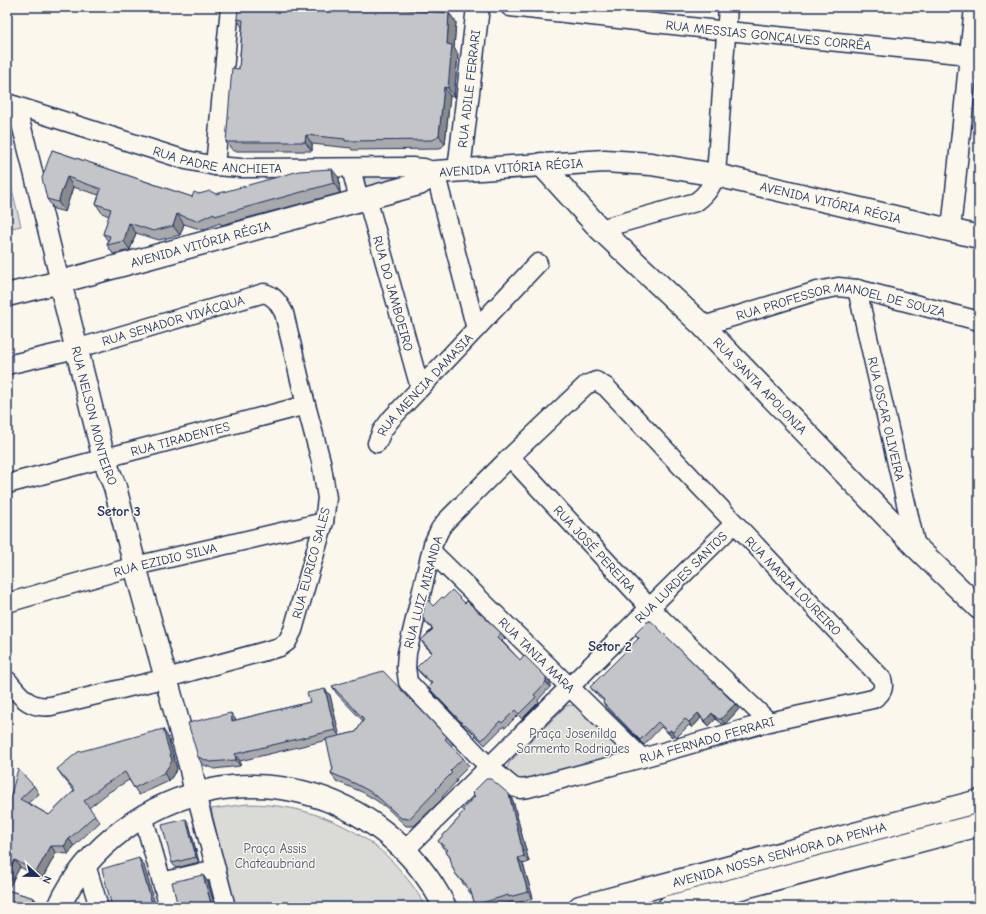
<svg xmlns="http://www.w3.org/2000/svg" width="986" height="914" font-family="'Comic Neue',sans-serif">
<rect width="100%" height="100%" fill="#fbf7ec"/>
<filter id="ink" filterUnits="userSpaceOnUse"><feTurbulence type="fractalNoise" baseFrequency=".025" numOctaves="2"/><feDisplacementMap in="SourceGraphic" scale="8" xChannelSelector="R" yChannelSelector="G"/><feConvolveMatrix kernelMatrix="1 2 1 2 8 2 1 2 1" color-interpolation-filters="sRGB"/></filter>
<g filter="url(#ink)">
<!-- green -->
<path fill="#dadad7" stroke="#7a849a" d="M7,169L21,226L7,229Z
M364,175H416L366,190Z
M570,705L578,706L623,751V754L520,782L506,771L509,763L566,706Z
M247,804C307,804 367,827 405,876C412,885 421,896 424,907H234L211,809Z"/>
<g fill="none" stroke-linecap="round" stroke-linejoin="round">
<defs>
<g id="street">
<path id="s1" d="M510,7L727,31L979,56"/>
<path id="s2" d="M7,103L186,160L215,166L241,168L412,167L424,168L435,172L476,329"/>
<path d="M16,106L26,143L60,282"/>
<path d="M215,166L230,7"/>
<path d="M351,168L359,200"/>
<path id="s3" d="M367,198L420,388"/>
<path d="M600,229L696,202C707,194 711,187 716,175L728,7"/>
<path d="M951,230L974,7"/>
<path id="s4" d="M857,289L916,547"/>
<path id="s5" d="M703,326L817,291L838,287L857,289L979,321"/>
<path id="s6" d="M7,365L76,349L264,293C275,296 279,304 284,313L306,405L321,461L327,498L324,522L293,630L287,642L280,647L167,678L51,706C28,709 21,696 7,680"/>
<path d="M596,381L606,387L882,679C885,689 882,694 873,699L769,722L642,758L528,788L520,789L513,787L489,767L408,682L406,667L407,653L433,544L440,529L446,521L510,457L586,385Z"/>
<path id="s7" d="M377,443L382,431L391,419L538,263"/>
<path id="s8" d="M510,457L649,607L769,722"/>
<path id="s9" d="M7,484L306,405"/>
<path id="s10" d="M432,552L642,758"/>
<path id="s11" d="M7,603L135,566L324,522"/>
<path d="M196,794L226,907"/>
<path d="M143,816L169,907"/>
<path id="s12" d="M405,850L734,524"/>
<path d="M86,865L99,907"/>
<path d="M162,882L216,869"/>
</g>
<g id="secondary">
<path id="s13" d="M541,164L600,229L703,326L916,547L979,608"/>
<path id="s14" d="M459,170L478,7"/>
<path id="s15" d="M60,282L104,459L115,487L135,566L190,765L196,794"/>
<path id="s16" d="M7,295L60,282L419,184L428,178L435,172L605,161L651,164L716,175L979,237"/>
<path d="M59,907C73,876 97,849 124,829C234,748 384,786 445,907"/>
<path id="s17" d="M580,907L979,801"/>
<path d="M669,907L979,825"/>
</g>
</defs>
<!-- street casing -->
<use href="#street" stroke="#1b2f5e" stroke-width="21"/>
<!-- secondary casing -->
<use href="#secondary" stroke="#1b2f5e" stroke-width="25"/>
<!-- street -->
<use href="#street" stroke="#fbf7ec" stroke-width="18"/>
<!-- secondary -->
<use href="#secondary" stroke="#fbf7ec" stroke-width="22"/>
</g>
<!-- wall -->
<path fill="#a8a9ad" stroke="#1b2f5e" d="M449,13L456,22L454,48L458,54L454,97L450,96L445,144L440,149L352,150L351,148L312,144V151H233L226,142L239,69L242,27L237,19Z
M52,150L192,197L199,194H216L339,178L340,193L221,225L220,223L203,230L184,224L180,235L159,240L136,233L130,250L113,254L107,245L108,241L103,234L109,216L102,213L96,204L99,195L73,187L65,212L54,209L47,199Z
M444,598L465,603L501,633L505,638L502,641L520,660L550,682V687L538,700L539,702L522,719L518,715L505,728L504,726L485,745L469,729L468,730L432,692L428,687L431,684L420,673L416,668L432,653L424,645L421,640L432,629L425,622L422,617L433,606Z
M635,634L735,704L739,709L725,724H722L716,719L709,726L701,718L692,728L689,725L677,737L674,735L672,737L661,727L644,745L606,707L603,702L604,701L594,692L590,687L638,639Z
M332,686L447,737L453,744L451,746L463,758L469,766L456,779L457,781L442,797L443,798L414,826H406L386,807L374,799L362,792L336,781L331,773L333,769L327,740L240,761V766L214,769L202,764L198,757L236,720L310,702L325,689L330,695L339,736L356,732L363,721L337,694Z
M168,737L177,769L169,781L139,795L129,780L109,792L89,808L100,822L74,846L69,854L56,853L42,879L20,867L7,890L34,898L38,903L7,907V809L34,786L39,794L28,803L49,815L74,791L62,776L57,769Z
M472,793L509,794L513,801L529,862L523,864L533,898L514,904L512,902L495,907H477L475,905L473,897L468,890L467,888L465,886L455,873L451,859L446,852H447L443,848L438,841L460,817L464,812L462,810L475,797Z
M189,824L199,862L176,868L172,863Z"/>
<!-- shaded-wall -->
<path fill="#888a8d" stroke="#1b2f5e" d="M449,13L456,22L454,48L458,54L454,97L448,88L447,44Z
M444,87L450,96L445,144L439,135Z
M306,135L312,144V151L305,142Z
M332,169L339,178L340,193L334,183Z
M67,177L73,187L65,212L58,202Z
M177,214L184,224L180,235L173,226Z
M129,223L136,233L130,250L124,241Z
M546,677L550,682V687L546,682Z
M325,689L330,695L340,737L335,730Z
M735,704L739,709L725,724L721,719Z
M231,713L236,720V728L232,721Z
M698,713L701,718L692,728L689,722Z
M712,713L716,719L709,726L705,721Z
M163,729L168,737L177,769L169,781L164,773Z
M670,730L674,735L672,737L668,732Z
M235,754L240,761V766L236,760Z
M509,794L513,801L529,862L524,856Z
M186,819L189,824L199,862L196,857Z
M69,839L74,846L69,854L64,846Z
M51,846L56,853L42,879L36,872Z
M139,858L144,865L156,907H153Z
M518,858L523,864L533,898L528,892Z
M15,860L20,867L7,891V874Z
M203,875L208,882L215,907H212Z
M34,898L38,903L36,907H31Z"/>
<!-- building -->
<path fill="#c3c5c9" stroke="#1b2f5e" d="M238,7H375L449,13L447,44L452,45L448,88L444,87L439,135L433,140L345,141V139L306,135L305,142H226L232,68L239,69L243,20L237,19Z
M52,150L192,197L194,192L199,194L210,191L216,194L299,171L332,169L334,183L215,216L214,213L197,221L177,214L173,226L153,231L129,223L124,241L107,245L110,236L103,234L111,209L96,204L101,189L67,177L58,202L47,199L42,178Z
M452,590L465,603L467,601L501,633L497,637L520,660L524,655L546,677V682L534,695L536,697L519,714L515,710L502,723L500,721L482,740L465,724L464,725L428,687L432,683L416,668L432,652L421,640L433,629L422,617L426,598L433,606L442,597L444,598Z
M651,621L735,704L721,719H718L712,713L705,721L698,713L689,722L685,719L673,732L670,730L668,732L658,722L640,740L603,702L604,700L590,687L639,638L635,634L647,622Z
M383,671L447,737L445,739L463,758L450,771L452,773L436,789L437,790L409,819L401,818L380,799L369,791L356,784L331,773L333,769L326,739L356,732L364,719L332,686Z
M325,689L335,730L235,754L236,760L210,762L198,757L188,723L231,713L232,721L310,702L307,693Z
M163,729L172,761L164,773L134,788L125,772L104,785L84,801L95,815L69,839L64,846H51L36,872L15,860L7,874V809L18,769L34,786L20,799L49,815L75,790L57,769L78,752Z
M486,779H491L509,794L524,856L518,858L528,892L509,897L508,895L475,905L470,889L468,890L466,884L460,879L455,873L452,866L450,857L446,852L448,850L438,841L460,817L459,816L464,811L462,810L475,796L472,793Z
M186,819L196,857L172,863L162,825Z
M139,858L153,907H112L102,869Z
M203,875L212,907H178L172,882Z
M7,890L34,898L31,907H7Z"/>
</g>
<g text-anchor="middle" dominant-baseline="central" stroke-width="3" stroke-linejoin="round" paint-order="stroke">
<!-- street labels -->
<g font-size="13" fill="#1b2f5e" stroke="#fbf7ec">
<text stroke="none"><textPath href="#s1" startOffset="260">RUA MESSIAS GONÇALVES CORRÊA</textPath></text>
<text stroke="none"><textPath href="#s14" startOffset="82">RUA ADILE FERRARI</textPath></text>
<text stroke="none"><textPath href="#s2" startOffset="219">RUA PADRE ANCHIETA</textPath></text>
<text stroke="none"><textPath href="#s16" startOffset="523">AVENIDA VITÓRIA RÉGIA</textPath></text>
<text stroke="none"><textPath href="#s16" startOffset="847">AVENIDA VITÓRIA RÉGIA</textPath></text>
<text stroke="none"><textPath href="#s16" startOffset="200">AVENIDA VITÓRIA RÉGIA</textPath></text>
<text stroke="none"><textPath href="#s3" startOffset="99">RUA DO JAMBOEIRO</textPath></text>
<text stroke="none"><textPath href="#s5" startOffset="143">RUA PROFESSOR MANOEL DE SOUZA</textPath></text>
<text stroke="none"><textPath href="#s6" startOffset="172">RUA SENADOR VIVÁCQUA</textPath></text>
<text stroke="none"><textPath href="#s7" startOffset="76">RUA MENCIA DAMASIA</textPath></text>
<text stroke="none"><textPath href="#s13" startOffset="312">RUA SANTA APOLONIA</textPath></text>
<text stroke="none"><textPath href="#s15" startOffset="138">RUA NELSON MONTEIRO</textPath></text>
<text stroke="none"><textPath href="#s4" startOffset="133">RUA OSCAR OLIVEIRA</textPath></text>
<text stroke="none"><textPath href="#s9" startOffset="179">RUA TIRADENTES</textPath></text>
<text stroke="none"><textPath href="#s8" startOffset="125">RUA JOSÉ PEREIRA</textPath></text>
<text stroke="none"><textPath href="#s11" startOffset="164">RUA EZIDIO SILVA</textPath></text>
<text transform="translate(311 563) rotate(-75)">RUA EURICO SALES</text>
<text stroke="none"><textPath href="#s12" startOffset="388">RUA LURDES SANTOS</textPath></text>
<text transform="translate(793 586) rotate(46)">RUA MARIA LOUREIRO</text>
<text transform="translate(423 592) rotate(-75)">RUA LUIZ MIRANDA</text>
<text stroke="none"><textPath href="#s10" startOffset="147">RUA TANIA MARA</textPath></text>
<text transform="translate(707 740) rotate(-16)">RUA FERNADO FERRARI</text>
<text stroke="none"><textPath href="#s17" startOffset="206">AVENIDA NOSSA SENHORA DA PENHA</textPath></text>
</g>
<!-- park labels -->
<g font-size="13" fill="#415176" stroke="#fbf7ec">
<text x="573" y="733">Praça Josenilda<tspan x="573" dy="15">Sarmento Rodrigues</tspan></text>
<text x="275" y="848">Praça Assis<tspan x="275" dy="15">Chateaubriand</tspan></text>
</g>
<!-- neighbourhood labels -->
<g font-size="14" font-weight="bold" fill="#1b2f5e" stroke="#fbf7ec">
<text x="119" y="511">Setor 3</text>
<text x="610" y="646">Setor 2</text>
</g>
</g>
<!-- margin -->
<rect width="986" height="914" fill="none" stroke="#fbf7ec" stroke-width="24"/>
<rect x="12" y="12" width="962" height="890" fill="none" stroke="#1b2f5e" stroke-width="1.5" filter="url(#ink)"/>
<!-- north arrow -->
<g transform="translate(38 876) rotate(112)" stroke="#fbf7ec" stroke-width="3" paint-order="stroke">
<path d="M0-3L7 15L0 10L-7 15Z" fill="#1b2f5e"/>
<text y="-6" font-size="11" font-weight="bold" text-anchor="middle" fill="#1b2f5e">N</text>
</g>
</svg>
